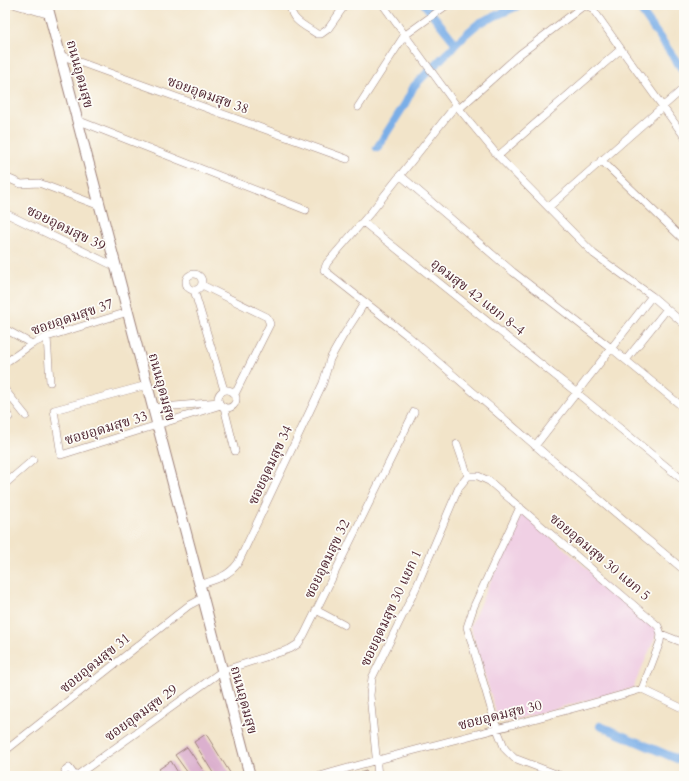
<svg xmlns="http://www.w3.org/2000/svg" width="689" height="781" font-family="Cardo,'Noto Serif Thai',serif">
<rect width="100%" height="100%" fill="#fdfcf7"/>
<filter id="ink" filterUnits="userSpaceOnUse"><feTurbulence type="fractalNoise" baseFrequency=".025" numOctaves="2"/><feDisplacementMap in="SourceGraphic" scale="8" xChannelSelector="R" yChannelSelector="G"/><feConvolveMatrix kernelMatrix="1 2 1 2 8 2 1 2 1" color-interpolation-filters="sRGB"/></filter>
<filter id="wash" filterUnits="userSpaceOnUse"><feTurbulence type="fractalNoise" baseFrequency=".012" numOctaves="4" result="noise"/><feDisplacementMap in="SourceGraphic" scale="16" xChannelSelector="R" yChannelSelector="G"/><feGaussianBlur stdDeviation="0.9" result="paint"/><feColorMatrix in="noise" values="0 0 0 0 0 0 0 0 0 0 0 0 0 0 0 0 0 1.4 0 .05"/><feComposite in="paint" operator="in"/></filter>
<g filter="url(#wash)">
<rect width="100%" height="100%" fill="#f2e4c9"/>
<!-- built -->
<path fill="#f0d0e4" d="M521,514H525L658,631L633,688L505,722L498,719L470,626Z"/>
<g fill="none" stroke-linecap="round" stroke-linejoin="round">
<!-- canal -->
<path stroke="#7aaee7" stroke-width="8" d="M425,5L456,44
M637,5L684,72
M377,148L405,104L414,86L466,34L479,23L520,5
M600,726L684,762"/>
</g>
<g id="blocks">
<!-- building -->
<path fill="#dbb0ce" d="M206,734L232,776H215L194,742Z
M187,747L207,776H190L175,755Z
M171,761L180,776H164L159,769Z
M366,771L368,776H350Z"/>
</g>
</g>
<g filter="url(#ink)">
<use href="#blocks" fill-opacity="0" stroke="#9e827a" stroke-width="1"/>
<g fill="none" stroke-linecap="round" stroke-linejoin="round">
<defs>
<path id="street" d="M16,5L50,15
M291,5C289,20 307,27 317,34H321L328,29L345,5
M383,5L456,105L498,156L594,254L652,296L684,324
M60,55L347,159
M456,105L372,211L327,263L324,270L408,336L545,454L684,570
M358,107L404,36L447,5
M460,108L520,54L582,7L587,6L592,8L621,49
M77,120L306,210
M498,156L621,49L684,136
M601,160L684,240
M400,175L513,272L611,348L684,408
M5,177L21,184L39,183L100,206
M549,207L684,88
M5,213L116,267
M363,222L577,393L684,481
M186 282a8 8 0 1 1 16 0a8 8 0 1 1-16 0Z
M202,285L267,317L270,324L235,394
M194,290L224,390
M5,329L32,344
M47,337L50,382
M626,360L667,309
M5,363L32,344L47,337L128,312
M147,385L54,410L61,455L221,405
M5,390L26,416
M218 399a9 9 0 1 1 18 0a9 9 0 1 1-18 0Z
M224,407L235,451
M153,408L219,402
M5,411L9,417
M457,444L468,476
M535,446L652,296
M468,476H478L489,481L658,626L661,634L660,642L642,689
M5,484L33,460
M520,507L474,606L467,627L497,729L505,749L514,758L561,776
M199,585C214,580 228,577 238,563L323,383L330,359L343,336L365,302
M316,610L344,625
M661,634L684,643
M5,751L188,606L203,598
M65,771L69,768L75,776
M76,776L222,671L290,649L298,644L304,635L414,412
M320,776C427,745 535,721 642,689L684,709
M378,776L370,695L372,678L416,588L459,487L468,476"/>
<path id="secondary" d="M47,5L250,776"/>
</defs>
<!-- street casing -->
<use href="#street" stroke="#9e827a" stroke-width="8"/>
<!-- secondary casing -->
<use href="#secondary" stroke="#9e827a" stroke-width="12"/>
<!-- street -->
<use href="#street" stroke="#fff" stroke-width="7"/>
<!-- secondary -->
<use href="#secondary" stroke="#fff" stroke-width="10"/>
</g>
</g>
<g text-anchor="middle" dominant-baseline="central" stroke-width="3.5" stroke-linejoin="round" paint-order="stroke">
<!-- street labels -->
<g font-size="14" fill="#4a1f2b" stroke="#fdfcf7">
<text transform="translate(80 74) rotate(75)">ถนนอุดมสุข</text>
<text transform="translate(208 95) rotate(20)">ซอยอุดมสุข 38</text>
<text transform="translate(66 228) rotate(26)">ซอยอุดมสุข 39</text>
<text transform="translate(478 297) rotate(38)">อุดมสุข 42 แยก 8-4</text>
<text transform="translate(72 317) rotate(-19)">ซอยอุดมสุข 37</text>
<text transform="translate(162 387) rotate(75)">ถนนอุดมสุข</text>
<text transform="translate(106 428) rotate(-17)">ซอยอุดมสุข 33</text>
<text transform="translate(270 465) rotate(-65)">ซอยอุดมสุข 34</text>
<text transform="translate(600 557) rotate(40)">ซอยอุดมสุข 30 แยก 5</text>
<text transform="translate(327 559) rotate(-64)">ซอยอุดมสุข 32</text>
<text transform="translate(391 608) rotate(-65)">ซอยอุดมสุข 30 แยก 1</text>
<text transform="translate(95 663) rotate(-39)">ซอยอุดมสุข 31</text>
<text transform="translate(244 700) rotate(75)">ถนนอุดมสุข</text>
<text transform="translate(141 713) rotate(-36)">ซอยอุดมสุข 29</text>
<text transform="translate(500 715) rotate(-14)">ซอยอุดมสุข 30</text>
</g>
</g>
<!-- margin -->
<rect width="689" height="781" fill="none" stroke="#fdfcf7" stroke-width="20"/>
</svg>
